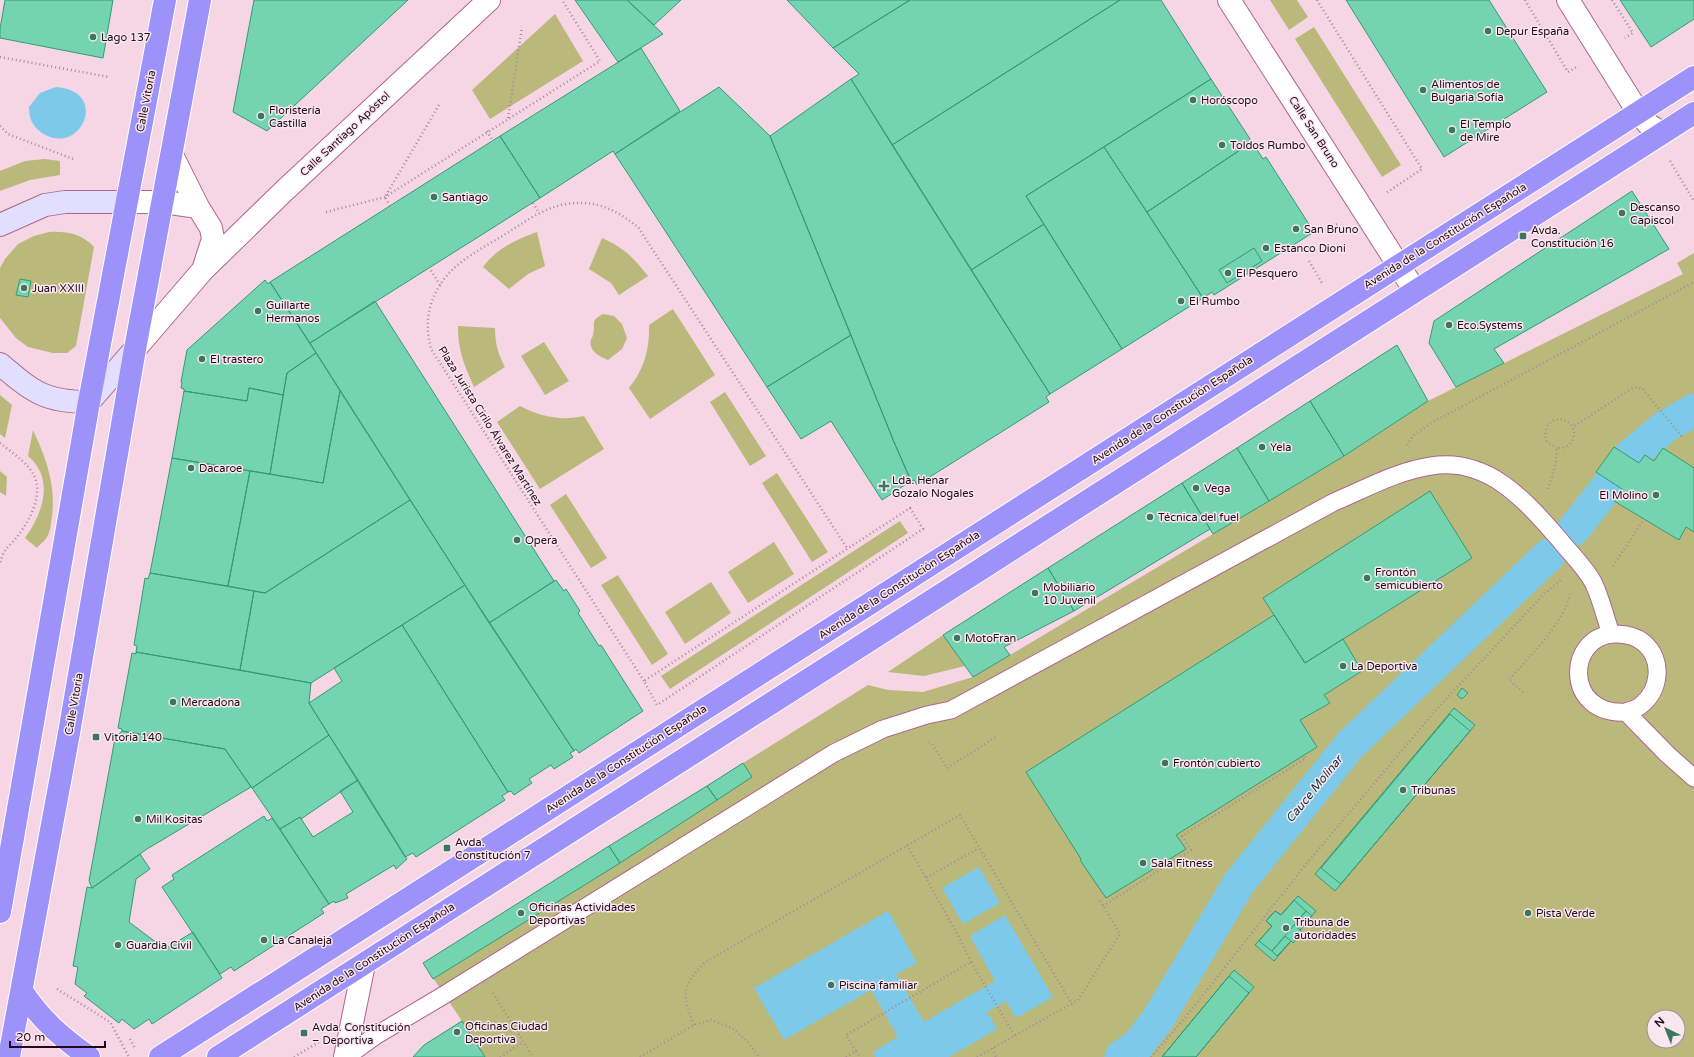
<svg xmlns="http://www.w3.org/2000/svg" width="1694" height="1057" font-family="'Varela Round',sans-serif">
<rect width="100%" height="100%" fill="#f6d5e5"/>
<!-- green -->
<path fill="#bab97b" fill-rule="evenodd" d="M1270,0H1297L1308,17L1289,30Z
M555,14L583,61L490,119L472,90Z
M1314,27L1401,165L1382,177L1295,39Z
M45,159L60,161V175L30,180L0,191V171L25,161Z
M49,232C67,231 82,234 94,247L76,346L67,353H53L28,347L16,338L0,318V268L5,259L18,244L34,236ZM20,279L31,281L28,297L16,295Z
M537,232L545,266L528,274L509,289L483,267C496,249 517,239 537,232Z
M602,238C623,247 634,258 648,276L619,295L611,283L589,269Z
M1694,253V1057H413L424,1045L462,1021L423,963L868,685L888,690L923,692L973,677L1344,456L1428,401L1683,274L1677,263ZM1654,1017H1678V1041H1654Z
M673,309L715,375L650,419L629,388C644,370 650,348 649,325Z
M603,314L614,316L622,324L627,338L622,349L608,360C600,357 588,351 591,340C591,338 593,337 593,335C596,324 589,321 603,314Z
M458,326L495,328C495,343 498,354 505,367L474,387C464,364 458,351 458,326Z
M544,342L569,381L545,395L521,356Z
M725,392L766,456L750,466L710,402Z
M0,395L12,405L5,438L0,434Z
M520,406C541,417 561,421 584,416L604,449L540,489L497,422Z
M33,430C46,458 56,485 52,516C51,523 51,530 47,537C45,541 40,544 37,548L25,538C43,513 55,479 28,456Z
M0,471L7,477L6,496L0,492Z
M777,473L828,552L812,562L762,483Z
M566,494L607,558L591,568L550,505Z
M900,521L908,533L670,689L661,676Z
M774,542L794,574L748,603L728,572Z
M618,575L668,654L652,665L601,585Z
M711,582L731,613L685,644L665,612Z
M943,635L965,666L924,676L888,672Z"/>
<!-- water -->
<path fill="#7dc9ea" d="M56,87C111,91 80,158 42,133C32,126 29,118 29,107L40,93Z
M979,867L1000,903L963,924L942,888Z
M888,911L917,963L896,974L924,1022L995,981L970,936L1005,915L1053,997L1016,1018L1006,1001L987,1012L997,1029L949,1057H876L873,1052L898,1037L871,990L784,1040L754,988Z"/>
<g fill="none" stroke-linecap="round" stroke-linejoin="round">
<!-- canal -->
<path stroke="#7dc9ea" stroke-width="33" d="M1629,457L1666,426L1694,410
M1573,530L1611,482
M1121,1057L1138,1045L1158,1019L1239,883L1350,745L1549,555"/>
</g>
<!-- building -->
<path fill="#74d4b0" stroke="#349a78" d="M5,0H113L103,58L0,38V29Z
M254,0H408L267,131L233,112Z
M575,0H627L663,34L618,62Z
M627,0H681L654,25Z
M787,0H910L833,48Z
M910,0H1120L892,145L851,79L859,74L833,48Z
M1161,0L1211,79L1026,196L1044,224L971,270L892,145L1120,0Z
M1346,0H1489L1547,92L1444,157Z
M1620,0H1694V19L1651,47Z
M641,48L680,111L615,154L613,151L540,198L500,136Z
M851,79L1050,394L1046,397L1049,402L917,485L914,480L911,481L894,442L770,136Z
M1211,79L1252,142L1147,212L1104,147Z
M719,87L770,136L851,335L767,387L615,154Z
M500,136L540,198L310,343L270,282Z
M1252,142L1263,159L1266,157L1314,232L1214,295L1212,292L1203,298L1147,212Z
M1104,147L1203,298L1122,349L1026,196Z
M1632,191L1669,249L1494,349L1504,363L1456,387L1429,343L1434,321Z
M1044,224L1122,349L1050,394L971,270Z
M1254,248L1262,261L1227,283L1219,270Z
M20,279L31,281L28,297L16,295Z
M265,280L268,284L270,282L316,353L287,373L283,395L249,388L247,401L184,391V389L181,388L182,383L181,382L187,350Z
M375,301L554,581L489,623L310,343Z
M851,335L894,442L911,481L882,500L831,421L801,439L767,387Z
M1397,345L1428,401L1344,456L1310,401Z
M316,353L340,391L323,483L270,474L287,373Z
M249,388L283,395L270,474L172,458L184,391L247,401Z
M340,391L410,500L265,593L228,586L250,471L323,483Z
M1310,401L1344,456L1269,501L1237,448Z
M1614,447L1639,463L1645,455L1654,461L1663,448L1694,468V532L1686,527L1679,540L1614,501L1622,489L1596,472Z
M1237,448L1269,501L1213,534L1182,483Z
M172,458L250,471L228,586L150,573Z
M1182,483L1210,529L1074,611L1048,568Z
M1430,491L1472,558L1305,663L1263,598Z
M410,500L465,585L311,683L240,670L254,591L265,593Z
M1048,568L1074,611L1004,647L1010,655L973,677L943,635Z
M150,573L254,591L240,670L136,652L137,646L134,645L145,578L148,579Z
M556,580L564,591L566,589L580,611L578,613L599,646L601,645L643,711L579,753L576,749L574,751L489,623Z
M465,585L574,751L570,753L573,757L554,769L551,765L529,779L532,783L514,795L511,791L508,792L402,625Z
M1274,615L1305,663L1343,639L1362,671L1324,695L1330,703L1300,720L1317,747L1176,835L1186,849L1106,898L1080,860L1081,859L1026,772Z
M402,625L508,792L502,796L505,800L416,857L413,853L405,857L309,703L342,681L334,668Z
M136,652L311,683L309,703L329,735L252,788L225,749L122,731V729L118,728L132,653L136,654Z
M1462,688L1468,693L1462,699L1457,695Z
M1454,708L1475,725L1335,891L1315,874Z
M1450,714L1470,731L1341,884L1321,868Z
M122,731L225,749L251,787L147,849L92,888L89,881L115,738Z
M329,735L358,780L301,819L300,817L280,829L252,788Z
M743,763L752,777L717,800L707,786Z
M358,780L407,859L396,869L394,865L346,894L348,898L335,903L334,901L329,904L280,829L300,817L313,837L353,812L340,791Z
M707,786L717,800L620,863L609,846Z
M264,816L267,821L272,818L329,904L321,909L324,913L234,971L231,967L220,974L162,887L174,879L172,875Z
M609,846L620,863L433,979L423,963Z
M140,854L150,869L136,879L129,922L165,949L193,932L222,978L152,1024L149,1019L134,1029L122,1019L119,1023L84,996L87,993L75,984L78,967L73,966L87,887L92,888Z
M1298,896L1316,911L1300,930L1302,932L1293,943L1291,941L1274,961L1255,945L1272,926L1266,921L1275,911L1281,915Z
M1294,900L1306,911L1272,951L1259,941L1272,926L1266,921L1275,911L1281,915Z
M1306,911L1312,916L1300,930L1294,925Z
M1285,936L1291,941L1277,956L1272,951Z
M1234,970L1254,987L1249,993L1196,1057H1162Z
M1229,976L1249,993L1196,1057H1162Z
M462,1021L485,1057H413L424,1045Z"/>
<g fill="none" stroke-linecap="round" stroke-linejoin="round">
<defs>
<path id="lane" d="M1626,712C1631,710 1636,709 1640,706C1660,691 1664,660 1644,643C1636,636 1627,634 1616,634C1566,634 1563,716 1626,712L1667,754L1694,778
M346,1057L375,1036L444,995L834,753L883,729L927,715L951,710L1334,502C1365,489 1397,471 1431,466C1488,457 1525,500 1559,539C1570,553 1584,566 1593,582C1601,598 1605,617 1611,634"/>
<path id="street" d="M1229,0L1415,291
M1568,0L1638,112L1649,125L1662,133
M172,155L198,207L211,228L213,239L204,267
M126,202H163L198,207
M135,349L203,270L284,191L489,0
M345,1057L364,964"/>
<path id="secondary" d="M0,225L45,205L65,202H126
M0,364C33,392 45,402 89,402L135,349"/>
<path id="highway" d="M0,912L89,402L165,0
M22,991C41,1020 61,1037 89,1057
M9,1057L69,733L135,349L200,0
M160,1057L1694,77
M218,1057L1694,113"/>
</defs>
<!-- lane casing -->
<use href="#lane" stroke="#af668d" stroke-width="19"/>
<!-- street casing -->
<use href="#street" stroke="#af668d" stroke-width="24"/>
<!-- secondary casing -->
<use href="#secondary" stroke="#af668d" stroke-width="24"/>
<!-- highway casing -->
<use href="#highway" stroke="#fff" stroke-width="24"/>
<!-- path -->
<path stroke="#a98a9a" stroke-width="2.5" stroke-dasharray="1 3" stroke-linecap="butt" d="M1317,0L1422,169L1386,193
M1525,0L1568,72L1578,66
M1612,0L1633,33L1625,38
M0,57L109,77
M508,118L522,27
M0,126L8,134L73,159
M487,131L493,141
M1670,161L1694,201
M533,203L539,213
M390,206L385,197L439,105
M326,212L385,197L600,61L562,0
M1326,231L1339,223
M1309,261L1322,283
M429,267L440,285
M0,443C10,451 22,459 30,469C46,489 32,517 19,534C10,547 3,547 0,565
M1407,445L1414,435L1433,422L1694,282
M1557,448L1547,442C1539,423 1561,410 1573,427
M1548,489L1556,463L1557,448C1569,449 1577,439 1573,427L1631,389L1637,387L1643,389L1682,437
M910,508L923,529L657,705L644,681Z
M1613,566L1644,519
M644,681L431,349C425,327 427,305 440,285C454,262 481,249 504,235C520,225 536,213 554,207C562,204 572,203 581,203C604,203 621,214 638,227L847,548
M1523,692L1509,680C1529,656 1563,625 1570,594
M929,742L932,744L947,768L996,737
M907,845L926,878
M1103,906L1191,850L1182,836L1306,758L1304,755
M971,962L960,939L926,878L979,848
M57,989L110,1022L129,1057
M493,993L533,1057
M694,1025C682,994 681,988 704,963L960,815L1072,1004
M130,1039L135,1048
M993,1048L996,1057
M856,1051L846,1035L971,962L1015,1036
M294,1057L319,1042
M500,1057L523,1042
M640,1057L694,1025L711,1020L732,1028L747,1041L759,1057
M846,1057L856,1051L860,1057
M977,1057L1078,1000L1120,934L1099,899
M1151,1057L1184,1019L1307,863L1436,710L1544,594L1561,580"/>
<!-- lane -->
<use href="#lane" stroke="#fff" stroke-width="17"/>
<!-- street -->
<use href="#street" stroke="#fff" stroke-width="22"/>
<!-- secondary -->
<use href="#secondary" stroke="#e2defe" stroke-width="22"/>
<!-- highway -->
<use href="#highway" stroke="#9d91fa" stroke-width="22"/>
</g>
<!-- markers -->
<g fill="#3a7660" stroke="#f8e7ef" stroke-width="1.5">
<circle cx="1488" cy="31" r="4"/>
<circle cx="93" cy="37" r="4"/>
<circle cx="1423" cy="90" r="4"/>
<circle cx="1193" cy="100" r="4"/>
<circle cx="261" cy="116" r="4"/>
<circle cx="1452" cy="130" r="4"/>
<circle cx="1222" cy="145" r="4"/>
<circle cx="434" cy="197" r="4"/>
<circle cx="1622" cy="213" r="4"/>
<circle cx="1296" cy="229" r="4"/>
<rect x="1519" y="232" width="8" height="8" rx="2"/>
<circle cx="1266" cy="248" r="4"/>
<circle cx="1228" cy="273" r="4"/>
<circle cx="24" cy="288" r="4"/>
<circle cx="1181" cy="301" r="4"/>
<circle cx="258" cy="311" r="4"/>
<circle cx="1449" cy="325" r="4"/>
<circle cx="202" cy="359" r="4"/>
<circle cx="1262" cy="447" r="4"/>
<circle cx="191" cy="468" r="4"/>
<path d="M882 480h4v4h4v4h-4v4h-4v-4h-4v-4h4z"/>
<circle cx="1196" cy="488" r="4"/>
<circle cx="1656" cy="495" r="4"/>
<circle cx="1150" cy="517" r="4"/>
<circle cx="517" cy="540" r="4"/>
<circle cx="1367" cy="578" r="4"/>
<circle cx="1035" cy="593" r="4"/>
<circle cx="957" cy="638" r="4"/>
<circle cx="1343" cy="666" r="4"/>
<circle cx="173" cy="702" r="4"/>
<rect x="92" y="733" width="8" height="8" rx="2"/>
<circle cx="1165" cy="763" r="4"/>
<circle cx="1403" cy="790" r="4"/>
<circle cx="138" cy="819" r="4"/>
<rect x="443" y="844" width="8" height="8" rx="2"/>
<circle cx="1143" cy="863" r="4"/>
<circle cx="521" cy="913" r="4"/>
<circle cx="1528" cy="913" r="4"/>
<circle cx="1286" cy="928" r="4"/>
<circle cx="264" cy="940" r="4"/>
<circle cx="118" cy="945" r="4"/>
<circle cx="831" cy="985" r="4"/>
<circle cx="457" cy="1032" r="4"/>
<rect x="300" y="1029" width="8" height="8" rx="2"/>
</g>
<g text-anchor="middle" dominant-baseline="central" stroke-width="3" stroke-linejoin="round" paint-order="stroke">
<!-- poi labels -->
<g font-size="11" fill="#250919" stroke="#f8e7ef" text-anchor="start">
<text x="1496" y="31">Depur España</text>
<text x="101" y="37">Lago 137</text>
<text x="1431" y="84">Alimentos de<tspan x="1431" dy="13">Bulgaria Sofía</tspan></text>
<text x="1201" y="100">Horóscopo</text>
<text x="269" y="110">Floristería<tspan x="269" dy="13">Castilla</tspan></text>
<text x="1460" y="124">El Templo<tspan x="1460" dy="13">de Mire</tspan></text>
<text x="1230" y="145">Toldos Rumbo</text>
<text x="442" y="197">Santiago</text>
<text x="1630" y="207">Descanso<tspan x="1630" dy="13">Capiscol</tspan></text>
<text x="1304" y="229">San Bruno</text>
<text x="1531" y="230">Avda.<tspan x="1531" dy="13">Constitución 16</tspan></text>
<text x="1274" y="248">Estanco Dioni</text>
<text x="1236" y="273">El Pesquero</text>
<text x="32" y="288">Juan XXIII</text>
<text x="1189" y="301">El Rumbo</text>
<text x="266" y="305">Guillarte<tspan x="266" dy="13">Hermanos</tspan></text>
<text x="1457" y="325">Eco.Systems</text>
<text x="210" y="359">El trastero</text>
<text x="1270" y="447">Yela</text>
<text x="199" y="468">Dacaroe</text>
<text x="892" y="480">Lda. Henar<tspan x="892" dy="13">Gozalo Nogales</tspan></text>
<text x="1204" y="488">Vega</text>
<text x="1648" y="495" text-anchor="end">El Molino</text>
<text x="1158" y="517">Técnica del fuel</text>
<text x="525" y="540">Opera</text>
<text x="1375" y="572">Frontón<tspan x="1375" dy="13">semicubierto</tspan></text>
<text x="1043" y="587">Mobiliario<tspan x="1043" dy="13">10 Juvenil</tspan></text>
<text x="965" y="638">MotoFran</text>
<text x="1351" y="666">La Deportiva</text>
<text x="181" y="702">Mercadona</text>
<text x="104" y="737">Vitoria 140</text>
<text x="1173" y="763">Frontón cubierto</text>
<text x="1411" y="790">Tribunas</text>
<text x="146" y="819">Mil Kositas</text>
<text x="455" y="842">Avda.<tspan x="455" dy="13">Constitución 7</tspan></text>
<text x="1151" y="863">Sala Fitness</text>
<text x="529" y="907">Oficinas Actividades<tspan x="529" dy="13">Deportivas</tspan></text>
<text x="1536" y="913">Pista Verde</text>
<text x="1294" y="922">Tribuna de<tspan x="1294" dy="13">autoridades</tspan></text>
<text x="272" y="940">La Canaleja</text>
<text x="126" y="945">Guardia Civil</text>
<text x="839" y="985">Piscina familiar</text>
<text x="465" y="1026">Oficinas Ciudad<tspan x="465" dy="13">Deportiva</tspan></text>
<text x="312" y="1027">Avda. Constitución<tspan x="312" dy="13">– Deportiva</tspan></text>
</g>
<!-- street labels -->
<g font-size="11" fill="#250919" stroke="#f8e7ef">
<text transform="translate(146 101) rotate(-79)">Calle Vitoria</text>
<text transform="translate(1314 132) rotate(57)">Calle San Bruno</text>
<text transform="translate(345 134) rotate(-43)">Calle Santiago Apóstol</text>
<text transform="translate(1445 236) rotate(-32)">Avenida de la Constitución Española</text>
<text transform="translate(1172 410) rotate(-33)">Avenida de la Constitución Española</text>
<text transform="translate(490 426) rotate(58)">Plaza Jurista Cirilo Álvarez Martínez</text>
<text transform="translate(899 585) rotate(-33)">Avenida de la Constitución Española</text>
<text transform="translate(74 704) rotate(-80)">Calle Vitoria</text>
<text transform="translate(626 759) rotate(-33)">Avenida de la Constitución Española</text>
<text transform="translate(374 957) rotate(-33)">Avenida de la Constitución Española</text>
</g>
<!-- water labels -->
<g font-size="12" font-style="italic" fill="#0a2f3d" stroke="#f8e7ef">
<text transform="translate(1314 789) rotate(-51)">Cauce Molinar</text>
</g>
</g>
<!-- north arrow -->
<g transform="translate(1666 1029) rotate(317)"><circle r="19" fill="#f8e7ef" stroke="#a48e99"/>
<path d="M0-3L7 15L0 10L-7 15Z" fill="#3a7660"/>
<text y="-6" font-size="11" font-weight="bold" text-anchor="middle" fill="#250919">N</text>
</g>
<!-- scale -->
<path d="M10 1041v6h95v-6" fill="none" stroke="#250919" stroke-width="2"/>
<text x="16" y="1041" font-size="12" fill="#250919" stroke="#f8e7ef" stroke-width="3" paint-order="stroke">20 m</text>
</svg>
